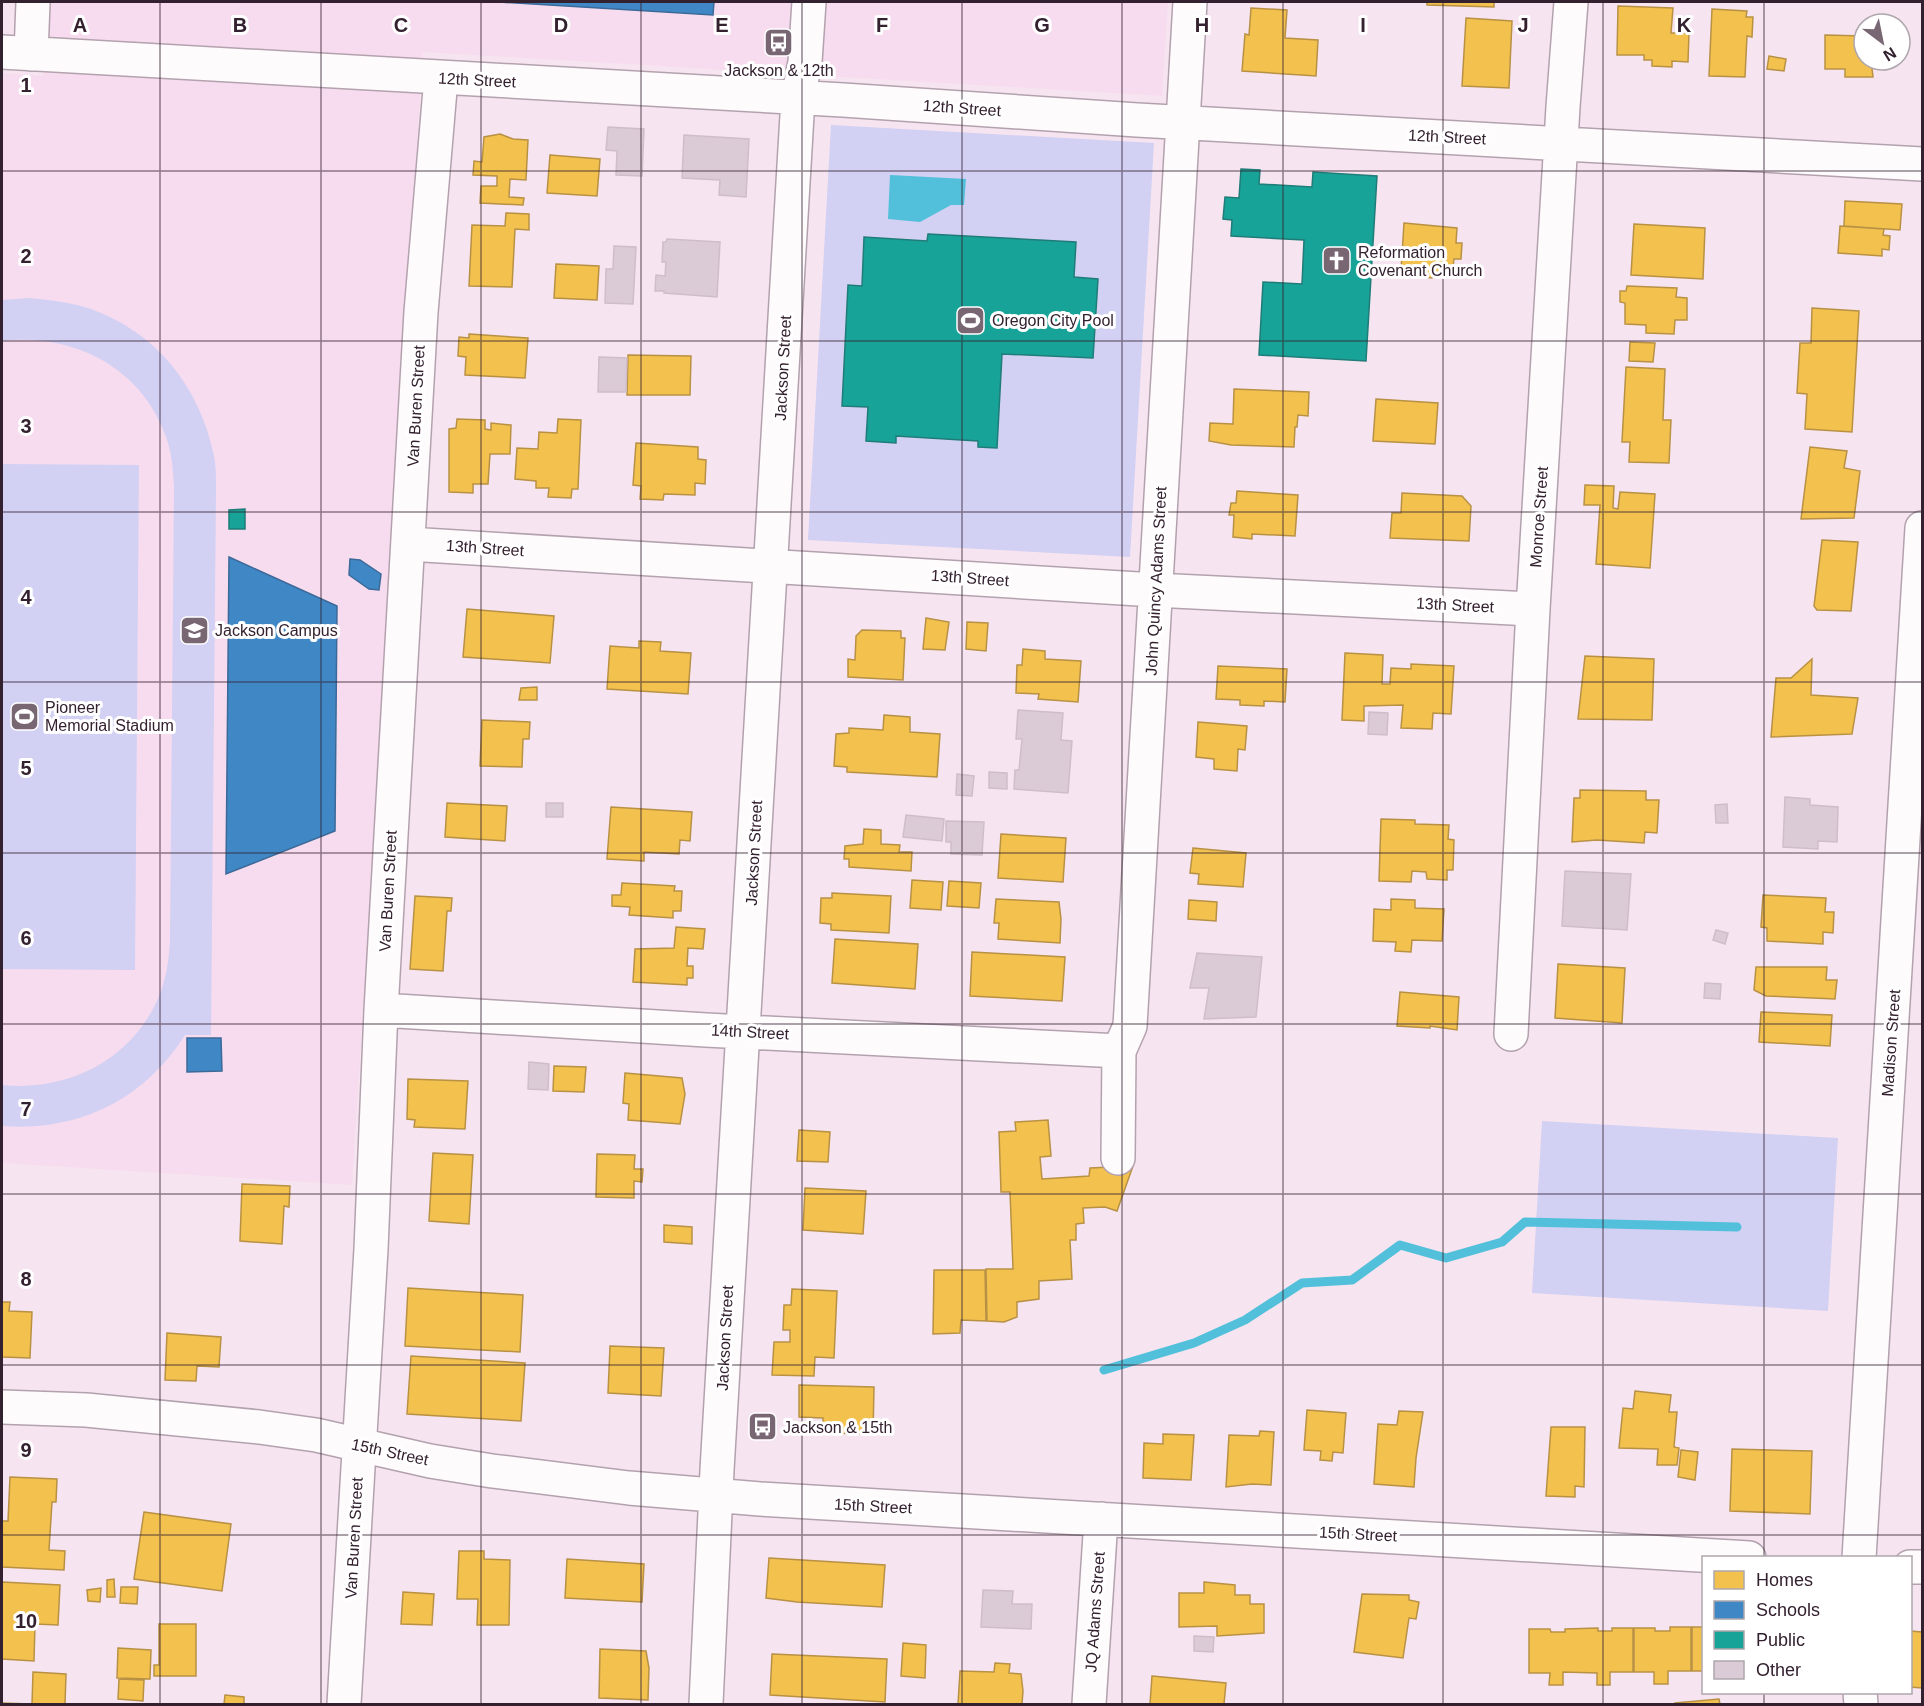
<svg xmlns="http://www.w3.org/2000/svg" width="1924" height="1706" font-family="Helvetica,sans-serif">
<rect width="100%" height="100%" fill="#f6e5f0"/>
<!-- built -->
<path fill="#f7dcef" d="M48,2H1168L1162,96L423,52L352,1185L2,1163V73L43,76Z"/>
<!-- green -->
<path fill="#d2d0f3" d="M831,125L1154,143L1130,557L808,540Z
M29,298C49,300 69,302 88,308C156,331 200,387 214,456C216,466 216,477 216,488L211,1035H185C144,1100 78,1132 2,1126V1085C70,1092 136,1058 161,991C167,974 169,958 170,940L174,487C173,470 172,453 166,437C142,367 72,333 2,341V300Z
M2,464L139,465L135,970L2,969Z
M1542,1121L1838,1138L1828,1311L1532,1293Z"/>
<!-- water -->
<path fill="#52c0da" d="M890,175L966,179L964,205H951L920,222L888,219Z"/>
<!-- homes -->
<path fill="#f2c14e" stroke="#b99145" stroke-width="1.5" d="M1427,2H1494V7L1427,5Z
M1618,6L1673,8L1671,33H1689L1688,62L1672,61V67L1652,66V60H1644V55H1617Z
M1251,8L1287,10L1285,38L1318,40L1316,76L1242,71L1245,34L1249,35Z
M1712,9L1747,11L1746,17H1753L1752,37L1747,36L1745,77L1709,76Z
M1466,18L1512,21L1509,88L1462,86Z
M1825,35L1864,36V60H1889V69L1872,68L1873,77H1845V69H1825Z
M1769,56L1786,59L1784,71L1767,69Z
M500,134L513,139L528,140L526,180L510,179L509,197L524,198L523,205L480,203L481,186H497V176L473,175L474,161L482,162L484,137Z
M550,155L600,159L597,196L547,193Z
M1845,201L1902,204L1900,230L1844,226Z
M506,213L529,214V230L515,229L512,287L469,286L472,225L505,226Z
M1404,223L1457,228L1456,243H1462L1461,259H1454L1452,274L1433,273L1432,278L1414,276V271L1401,270Z
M1634,224L1705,228L1703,279L1631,275Z
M1840,226L1884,229L1883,235L1890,236L1889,250L1882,249V256L1838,253Z
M556,264L599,266L597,300L554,298Z
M1627,286L1677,288L1676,297L1687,298V320H1675L1674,334L1646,333V325L1625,324V303L1620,302V291H1626Z
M1812,308L1859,311L1852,432L1805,429L1807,394L1797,393L1800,343H1811Z
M469,334L528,338L525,378L465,375L466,357L458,356L459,337L469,338Z
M1630,342L1655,343L1653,362L1629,361Z
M628,355L691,356L690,395H627Z
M1626,367L1665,369L1663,420H1671L1669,463L1629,462L1630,442H1622Z
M1234,389L1309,392L1308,416L1298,415L1297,427H1295L1294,447L1231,445L1209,441L1210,423L1233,424Z
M1376,399L1438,403L1435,444L1373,441Z
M457,419L485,420V429L491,430V423L511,425L510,454H490L488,484H473V493L449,492V429L456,428Z
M558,419L581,420L578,489H572L571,498L548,497L549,488H536V481L515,479L517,448L538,449L539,432L557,433Z
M636,443L698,447V459L706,460L705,484L695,483V495L664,494L663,500L640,499L641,486L633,485Z
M1810,447L1847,451L1844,468L1860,471L1854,518L1801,519Z
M1585,485L1614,486L1613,508L1618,509L1620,492L1655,494L1650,568L1596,564L1600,505H1584Z
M1237,491L1298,495L1295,536L1252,534V539L1233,537L1234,515H1229L1231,503H1236Z
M1402,493L1462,496L1471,506L1469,541L1390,538L1392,513H1401Z
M1822,540L1858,542L1851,611L1817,610L1814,606Z
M467,609L554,616L550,663L463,657Z
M926,618L949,622L945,650L923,649Z
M967,622L988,623L986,651L966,649Z
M862,630L901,631V638H905L903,680L848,677V659L855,660L856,636Z
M639,641L661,642L660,651L691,653L688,694L607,689L610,646L639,648Z
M1023,649L1045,651V659L1081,661L1078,702L1038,699L1039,694L1016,693L1017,665H1022Z
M1345,653L1383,655L1382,684H1390L1391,668L1411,669V664L1454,666L1451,714L1433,713L1432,729L1401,728L1403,705L1364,706V721L1342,720Z
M1585,656L1654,659L1652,720L1578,719Z
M1812,659L1811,695L1858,698L1852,734L1771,737L1776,678H1791Z
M1218,666L1287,669L1285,702L1264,701V706L1240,705V700L1216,699Z
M537,687V700H519L521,688Z
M884,715L910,717V732L940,734L937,777L847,772V767L834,766L836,734L849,733V728L883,730Z
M482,720L530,722L529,739H523L522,767L480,766Z
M1198,722L1247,726L1245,750L1238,749L1237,771L1214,769V759L1196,757Z
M1580,790L1646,791V800H1659L1657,833L1645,832L1644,843L1597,840L1572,842L1574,798H1580Z
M447,803L507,806L505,841L445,837Z
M611,807L692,812L690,841L680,840L679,854L644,852V861L607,859Z
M1381,819L1415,820V824L1449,825L1448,839L1454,840L1453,870H1447V880L1427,879L1426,872L1412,871L1411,882L1379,881Z
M864,829L881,830V844L900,845L899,852H912L911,871L849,867V859H844L845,846L863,844Z
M1001,834L1066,838L1063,882L998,878Z
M1193,848L1246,853L1243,887L1198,884L1199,874L1190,873Z
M912,880L943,882L941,910L910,908Z
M949,881L981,883L979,908L947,906Z
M622,883L675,886L674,891H682L681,911H673V918L629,915L630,907L612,906V895H621Z
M832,893L891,896L889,933L831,930V924L820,923L821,898H832Z
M1763,895L1826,898L1825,912H1834L1833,933L1823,932V944L1767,941V928L1761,927Z
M415,896L452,898L451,911H447L443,971L410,969Z
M996,899L1059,902L1061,919L1060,943L998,939L999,923H994Z
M1391,899L1415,900V908L1444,909L1442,941L1412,940L1411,952L1395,951L1396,942L1373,941L1374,909L1391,910Z
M1189,900L1217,902L1216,921L1188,919Z
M676,927L705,929L703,949L688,948L687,966H693V978H687V985L633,982L635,949L674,948Z
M835,939L918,944L915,989L832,983Z
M972,952L1065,957L1062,1001L970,996Z
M1558,964L1625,968L1622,1023L1555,1018Z
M1756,967H1827L1826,980H1837L1835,999L1766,996L1754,990Z
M1400,992L1459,997L1457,1030L1430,1026V1028L1397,1026Z
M1761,1012L1832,1015L1830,1046L1759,1042Z
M554,1066L586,1067L584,1092L553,1091Z
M625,1073L682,1078L685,1094L680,1124L628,1120L629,1104L623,1103Z
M408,1079L468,1081L465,1129L414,1127L415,1120L407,1119Z
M1048,1120L1051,1156L1040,1157L1042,1179L1089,1176L1090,1168L1133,1166L1117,1211L1105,1207L1083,1208L1084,1223L1076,1224V1240H1070L1072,1279L1039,1281V1299L1017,1302V1317L1004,1322L987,1321L986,1269H1013L1010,1192H1001L999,1132L1016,1131L1015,1122Z
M799,1130L830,1132L828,1162L797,1161Z
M433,1153L473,1155L469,1224L429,1221Z
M597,1154L635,1155L634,1169H643L642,1182L634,1181V1198L596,1197Z
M242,1184L290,1186L289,1207L284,1206L282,1244L240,1241Z
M805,1188L866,1191L863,1234L803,1230Z
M664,1225L692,1227V1244L664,1242Z
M934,1270H985L986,1321L961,1320L960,1333L933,1334Z
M408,1288L523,1295L520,1352L405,1346Z
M792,1289L837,1291L834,1358L815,1357L814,1376L772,1375L774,1342H790V1330H783L784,1305H791Z
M2,1302H10L9,1311L32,1312L30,1358L2,1357Z
M167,1333L221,1337L219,1367L197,1366L196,1381L165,1380Z
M610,1346L664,1348L661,1396L608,1393Z
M411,1356L525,1363L521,1421L407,1414Z
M799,1385L874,1387L873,1434L823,1433V1418L799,1417Z
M1635,1391L1671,1395L1669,1412H1677L1674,1447L1679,1448L1677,1465H1657L1658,1449L1619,1448L1623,1408L1633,1409Z
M1307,1410L1346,1413L1343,1453L1333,1452L1332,1461L1320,1460L1321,1451L1304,1450Z
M1399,1411L1423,1412L1416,1458L1414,1487L1374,1484L1378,1424L1397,1425Z
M1551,1427H1585L1584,1487L1575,1486V1497L1546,1496Z
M1260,1431L1274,1432L1271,1485L1252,1484L1226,1487L1229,1435L1259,1436Z
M1163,1434L1194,1435L1191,1480L1143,1478L1144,1443L1163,1444Z
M1732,1449L1812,1451L1810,1514L1730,1511Z
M1681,1450L1698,1452L1695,1480L1678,1477Z
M10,1477L57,1479L56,1502H52L49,1550L65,1551L64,1570L2,1567V1521H8Z
M144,1512L231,1524L222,1591L134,1579Z
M459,1551H484V1559L510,1560L509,1625H477L478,1599H457Z
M769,1558L885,1565L882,1607L797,1602L766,1598Z
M567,1559L644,1564L642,1602L565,1598Z
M114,1579L115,1597H107V1580Z
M2,1582L60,1585L58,1625L35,1624L34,1661L2,1659Z
M1204,1582L1235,1585V1595H1250V1604H1264V1633L1217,1636V1626L1179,1627V1593H1204Z
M121,1587H138L137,1604L120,1603Z
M101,1588L100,1602L88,1601L87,1590Z
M403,1592L434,1594L432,1625L401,1624Z
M1362,1594L1409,1595V1600L1419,1602L1416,1619L1409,1618L1403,1658L1354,1652Z
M159,1624H196V1676H154V1665H159Z
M1670,1627H1691V1671H1668V1684H1654V1672H1634V1628H1655V1631H1670Z
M1692,1627H1704V1671H1692Z
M1598,1628V1631H1612V1628H1633V1672H1610V1685H1597V1673L1563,1672V1685H1549L1550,1673H1529V1629H1550L1551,1632H1565V1629Z
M1910,1631L1922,1632V1688L1910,1687Z
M903,1643L926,1645L925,1678L901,1676Z
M118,1648L151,1650L150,1679L117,1678Z
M600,1649L646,1651L649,1668L648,1700L599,1698Z
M772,1654L887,1659L885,1702L770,1695Z
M995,1663L1010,1664L1009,1673L1021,1674L1023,1691L1022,1704H958L960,1671L994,1672Z
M33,1672L66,1674L65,1704H2V1703L32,1704Z
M1152,1676L1226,1683L1224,1704H1150Z
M119,1679L144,1680L143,1701L118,1699Z
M225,1695L244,1697V1704H213H224Z
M1719,1699L1720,1704H1675V1703Z"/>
<!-- schools -->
<path fill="#3f88c5" stroke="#3c6998" stroke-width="1.5" d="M499,2H714L713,15Z
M229,557L337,606L335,831L226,874Z
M350,559L360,560L381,574L379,590L369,589L349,575Z
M187,1038H221L222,1071L187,1072Z"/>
<!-- public -->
<path fill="#17a398" stroke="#207c78" stroke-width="1.5" d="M1241,169L1260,170L1259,184L1312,187L1313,172L1377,176L1366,361L1259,355L1263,282L1302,284L1304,240L1231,236L1232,220L1223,219L1225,197L1239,198Z
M928,234L1076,242L1074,277L1098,279L1093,358L1002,354L997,448L978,447V441L896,436V443L866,441L868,407L842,406L848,285L862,286L864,237L927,241Z
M245,509V529H229V510Z"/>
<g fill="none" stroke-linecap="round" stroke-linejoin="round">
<!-- stream -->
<path stroke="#52c0da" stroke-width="9" d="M1104,1370L1194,1343L1245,1320L1302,1283L1352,1280L1400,1245L1446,1258L1502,1242L1525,1222L1737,1227"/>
</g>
<!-- building -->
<path fill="#dbcbd6" stroke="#cfbeca" stroke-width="1.5" d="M608,127L644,129L642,176L616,175L617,151L606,150Z
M684,135L749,139L746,197L719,195L720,180L682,178Z
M667,239L720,242L717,297L664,293V291H655L656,275L665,276L666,262H662L663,242H666Z
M614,246L636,247L633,304L605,303L606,269H613Z
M599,357L627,358L626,392H598Z
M1018,710L1063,713L1061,740L1072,741L1068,793L1014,789L1015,770H1019L1022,739H1016Z
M1369,712L1388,713L1387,735L1368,734Z
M989,772L1007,773V789L989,788Z
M957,774L974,776L972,796L956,795Z
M1785,797L1810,799V805L1838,807L1837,842L1818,841V849L1783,847Z
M546,803H563V817H546Z
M1727,804L1728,823H1716L1715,805Z
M906,815L944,819L942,841L903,837Z
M946,821L984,822L982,855L951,854V842H946Z
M1565,871L1631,874L1627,930L1562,926Z
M1716,930L1728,933L1725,944L1713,940Z
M1197,953L1262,957L1256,1017L1204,1019L1209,988H1190Z
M1705,983L1721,984L1720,999L1704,998Z
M529,1062L549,1064L548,1090L528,1089Z
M983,1590L1013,1591L1012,1604H1032L1031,1629L981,1627Z
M1194,1636L1214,1637L1213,1652L1194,1651Z"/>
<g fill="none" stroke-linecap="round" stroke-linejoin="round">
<defs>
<path id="minor" d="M2,52L843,100L1137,120L1922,164
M31,54L33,2
M408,544L1155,590L1533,609
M381,1010L706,1030L1119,1051
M1511,1034L1533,609L1563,107L1571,2
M1118,1158L1119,1051L1130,1026L1190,2
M2,1407L86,1410L259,1427L316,1435L430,1461L492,1471L629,1488L760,1499L1749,1558
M1859,1558L1922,528
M1910,1567H1922
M1860,1692L1861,1704
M344,1704L371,1249L381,1010L421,312L441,78
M706,1704L717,1470L798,98L805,62L809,2
M1089,1704L1101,1519"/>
</defs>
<!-- minor casing -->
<use href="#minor" stroke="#b3a2ae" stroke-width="36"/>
<!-- minor -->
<use href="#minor" stroke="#fefbfd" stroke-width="33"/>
</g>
<!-- grid -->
<path fill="none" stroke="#34212f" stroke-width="1.5" stroke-opacity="0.55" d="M160,2V1704M321,2V1704M481,2V1704M641,2V1704M802,2V1704M962,2V1704M1122,2V1704M1283,2V1704M1443,2V1704M1603,2V1704M1764,2V1558M2,171H1922M2,341H1922M2,512H1922M2,682H1922M2,853H1922M2,1024H1922M2,1194H1922M2,1365H1922M2,1535H1922M1764,1692V1704"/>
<!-- icons -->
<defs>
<symbol id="bus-square" viewBox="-11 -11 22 22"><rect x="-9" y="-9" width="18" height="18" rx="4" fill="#786673" stroke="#fff"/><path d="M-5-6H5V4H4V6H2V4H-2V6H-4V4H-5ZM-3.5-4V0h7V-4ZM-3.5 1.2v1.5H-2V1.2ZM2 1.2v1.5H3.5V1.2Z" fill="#fff"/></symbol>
<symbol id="church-square" viewBox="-11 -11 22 22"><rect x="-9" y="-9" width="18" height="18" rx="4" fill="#786673" stroke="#fff"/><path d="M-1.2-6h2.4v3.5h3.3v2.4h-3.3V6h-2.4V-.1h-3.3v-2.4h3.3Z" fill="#fff"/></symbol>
<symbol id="stadium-square" viewBox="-11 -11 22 22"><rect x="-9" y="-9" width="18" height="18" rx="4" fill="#786673" stroke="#fff"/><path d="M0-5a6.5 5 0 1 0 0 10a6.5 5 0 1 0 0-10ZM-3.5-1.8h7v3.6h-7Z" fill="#fff"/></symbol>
<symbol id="school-square" viewBox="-11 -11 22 22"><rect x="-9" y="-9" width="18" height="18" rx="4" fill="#786673" stroke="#fff"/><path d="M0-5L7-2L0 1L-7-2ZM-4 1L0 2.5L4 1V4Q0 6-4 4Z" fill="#fff"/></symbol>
</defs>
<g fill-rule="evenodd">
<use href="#bus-square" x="762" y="26" width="33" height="33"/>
<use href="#church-square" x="1320" y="244" width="33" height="33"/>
<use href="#stadium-square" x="954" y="304" width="33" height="33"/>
<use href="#school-square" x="178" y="614" width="33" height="33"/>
<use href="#stadium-square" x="8" y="700" width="33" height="33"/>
<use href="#bus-square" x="746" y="1410" width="33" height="33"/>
</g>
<g text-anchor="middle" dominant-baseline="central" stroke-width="6" stroke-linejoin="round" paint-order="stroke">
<!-- poi labels -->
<g font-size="16" fill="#34212f" stroke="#fff" text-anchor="start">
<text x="779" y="70" text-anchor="middle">Jackson &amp; 12th</text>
<text x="1358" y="252">Reformation<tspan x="1358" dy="18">Covenant Church</tspan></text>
<text x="992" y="320">Oregon City Pool</text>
<text x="215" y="630">Jackson Campus</text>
<text x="45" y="707">Pioneer<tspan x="45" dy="18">Memorial Stadium</tspan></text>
<text x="783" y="1427">Jackson &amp; 15th</text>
</g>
<!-- street labels -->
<g font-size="16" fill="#34212f" stroke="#fff">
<text transform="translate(477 80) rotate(3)">12th Street</text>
<text transform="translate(962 108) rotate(4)">12th Street</text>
<text transform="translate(1447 137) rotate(3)">12th Street</text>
<text transform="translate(783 368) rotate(-87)">Jackson Street</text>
<text transform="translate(416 406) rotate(-87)">Van Buren Street</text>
<text transform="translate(1539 517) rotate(-86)">Monroe Street</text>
<text transform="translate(485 548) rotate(4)">13th Street</text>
<text transform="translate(970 578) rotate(4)">13th Street</text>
<text transform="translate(1156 581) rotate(-87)">John Quincy Adams Street</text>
<text transform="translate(1455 605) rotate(3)">13th Street</text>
<text transform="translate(754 853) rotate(-87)">Jackson Street</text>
<text transform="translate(388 891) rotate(-87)">Van Buren Street</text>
<text transform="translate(750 1032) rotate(3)">14th Street</text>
<text transform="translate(1891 1043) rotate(-86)">Madison Street</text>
<text transform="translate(725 1338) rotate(-87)">Jackson Street</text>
<text transform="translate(390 1452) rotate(12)">15th Street</text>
<text transform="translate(873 1506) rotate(3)">15th Street</text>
<text transform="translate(1358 1534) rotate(3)">15th Street</text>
<text transform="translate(354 1538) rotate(-87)">Van Buren Street</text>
<text transform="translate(1095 1612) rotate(-86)">JQ Adams Street</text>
</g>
</g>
<g font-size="20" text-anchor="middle" font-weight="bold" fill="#34212f" stroke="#fff" stroke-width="6" stroke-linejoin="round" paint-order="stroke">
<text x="80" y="32">A</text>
<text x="240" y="32">B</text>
<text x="401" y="32">C</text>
<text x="561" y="32">D</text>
<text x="722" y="32">E</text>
<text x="882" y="32">F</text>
<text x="1042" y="32">G</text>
<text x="1202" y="32">H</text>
<text x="1363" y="32">I</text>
<text x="1523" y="32">J</text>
<text x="1684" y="32">K</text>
<text x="26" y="92">1</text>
<text x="26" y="263">2</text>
<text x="26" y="433">3</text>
<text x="26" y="604">4</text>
<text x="26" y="775">5</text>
<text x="26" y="945">6</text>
<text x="26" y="1116">7</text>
<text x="26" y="1286">8</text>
<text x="26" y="1457">9</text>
<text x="26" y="1628">10</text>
</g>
<!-- border -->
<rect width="1924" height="1706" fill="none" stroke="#34212f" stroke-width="6"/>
<!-- legend -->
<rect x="1702" y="1556" width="210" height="138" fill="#ffffff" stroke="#aea6ac" stroke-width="1.5"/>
<rect x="1714" y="1571" width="30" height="18" fill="#f2c14e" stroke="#aea6ac" stroke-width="1.5"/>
<text x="1756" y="1586" font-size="18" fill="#34212f">Homes</text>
<rect x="1714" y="1601" width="30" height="18" fill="#3f88c5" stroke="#aea6ac" stroke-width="1.5"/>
<text x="1756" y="1616" font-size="18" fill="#34212f">Schools</text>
<rect x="1714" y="1631" width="30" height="18" fill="#17a398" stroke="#aea6ac" stroke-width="1.5"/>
<text x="1756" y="1646" font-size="18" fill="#34212f">Public</text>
<rect x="1714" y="1661" width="30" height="18" fill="#dbcbd6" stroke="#aea6ac" stroke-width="1.5"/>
<text x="1756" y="1676" font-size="18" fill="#34212f">Other</text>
<!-- north arrow -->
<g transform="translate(1882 42) rotate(148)"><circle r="28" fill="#ffffff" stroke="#aea6ac" stroke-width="1.5"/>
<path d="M0-4.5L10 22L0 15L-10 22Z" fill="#786673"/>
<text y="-9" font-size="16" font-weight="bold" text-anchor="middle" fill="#34212f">N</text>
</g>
</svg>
